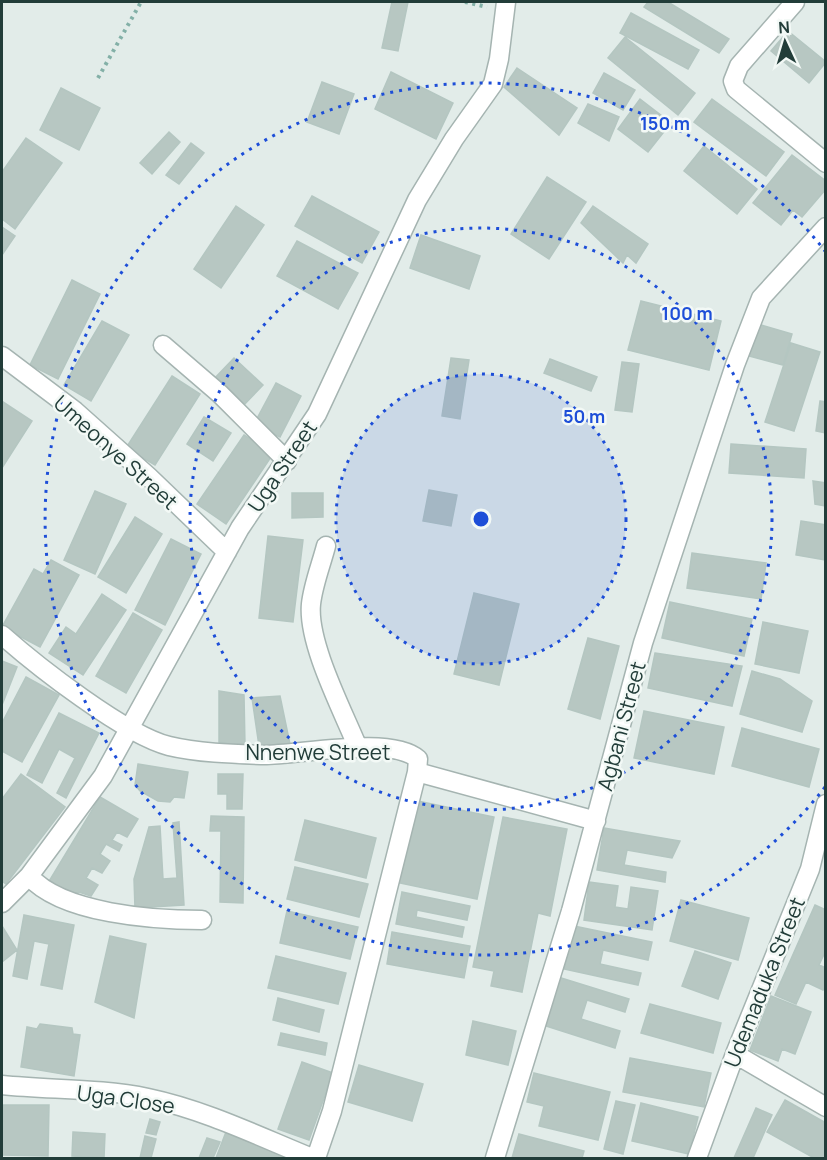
<svg xmlns="http://www.w3.org/2000/svg" width="827" height="1160" font-family="Manrope,sans-serif">
<rect width="100%" height="100%" fill="#e2ece9"/>
<!-- building -->
<path fill="#b7c7c2" stroke="#b4c6c1" stroke-width="1.5" d="M392,2H408L398,51L382,48Z
M648,2H668L729,39L719,53L644,7Z
M631,13L699,50L688,69L620,33Z
M788,31L826,62L809,83L771,51Z
M625,37L695,93L678,115L608,58Z
M517,68L577,108L559,135L504,87Z
M391,72L453,103L436,139L375,109Z
M604,73L635,90L623,110L593,93Z
M322,82L354,94L339,134L307,122Z
M61,88L100,108L79,150L40,130Z
M640,99L671,123L648,152L618,129Z
M712,99L784,152L766,176L694,122Z
M588,104L619,117L609,141L578,123Z
M169,132L180,142L152,174L140,163Z
M26,138L62,163L15,229L2,219V172Z
M191,143L204,153L179,184L166,175Z
M704,146L757,189L737,214L684,171Z
M792,155L826,181V189L802,217L793,210L781,225L753,203Z
M547,177L586,202L549,259L511,234Z
M312,196L379,232L362,263L295,226Z
M236,206L264,225L221,288L194,269Z
M593,206L648,244L636,263L627,255L623,263L581,223Z
M2,227L15,236L2,255Z
M421,235L480,256L469,289L410,268Z
M297,241L358,273L338,309L277,276Z
M72,280L100,294L58,379L30,365Z
M641,301L721,321L709,370L628,350Z
M102,321L129,335L91,401L64,385Z
M758,324L792,334L783,365L749,356Z
M791,343L820,352L794,431L765,422Z
M234,358L263,385L241,408L212,381Z
M451,358L469,360L460,419L442,416Z
M550,359L597,377L591,391L544,373Z
M622,362L639,364L632,412L615,410Z
M172,376L200,394L155,465L126,448Z
M276,383L301,396L280,437L254,424Z
M820,401L826,402V433L816,431Z
M3,402L32,421L2,468V405Z
M204,417L231,433L213,461L187,444Z
M244,435L273,454L226,524L197,504Z
M731,444L806,449L804,478L729,473Z
M813,481L826,483V506L815,504Z
M429,490L457,495L451,526L423,521Z
M95,491L126,504L95,574L64,560Z
M292,493H323V517L292,518Z
M135,517L162,534L126,593L98,577Z
M801,521L826,525V560L796,555Z
M268,536L303,540L293,622L259,618Z
M171,539L201,554L165,625L135,610Z
M692,553L766,563L761,599L687,588Z
M51,560L79,575L40,647L2,627L34,569L43,574Z
M474,593L519,604L499,685L454,674Z
M102,594L126,610L83,675L49,653L66,627L76,634Z
M670,602L752,619L744,656L662,638Z
M133,613L162,630L126,693L96,676Z
M763,622L808,631L799,673L755,664Z
M588,638L619,646L600,719L568,709Z
M655,653L742,666L732,706L648,688Z
M2,661L17,667L2,705Z
M752,671L780,679L812,701L802,732L740,714Z
M26,677L59,695L22,762L2,751V723Z
M219,691L244,695L245,746L219,742Z
M280,696L290,744L259,746L252,698Z
M644,711L724,727L714,774L634,758Z
M59,713L99,733L66,798L57,793L75,758L59,749L42,783L27,775Z
M742,728L819,749L809,787L732,766Z
M138,764L188,772L184,798L174,797L170,802L158,801L140,791L135,785Z
M21,774L65,807L6,884L2,881V799Z
M218,774H243L242,809H227V794H218Z
M100,797L138,819L127,837L117,832L112,840L122,845L119,851L106,844L100,854L110,861L102,873L92,868L86,878L98,885L91,896L79,892L72,897L48,883Z
M413,800L494,817L477,899L395,882Z
M211,816L244,817L243,903L220,902L221,831H210Z
M503,817L567,829L550,916L538,913L522,992L491,986L494,971L473,967Z
M305,820L376,838L366,878L295,860Z
M179,822L184,905L135,908L134,879L149,827L160,826L163,879L177,878L173,823Z
M604,828L680,841L672,858L627,850L624,865L666,872L665,882L597,870Z
M295,867L368,884L359,917L287,899Z
M589,882L618,886L615,907L628,909L631,887L658,891L652,930L584,920Z
M402,892L470,906L467,920L417,910L416,917L464,927L462,937L396,924Z
M681,900L749,918L738,960L670,941Z
M815,905L826,910V950L819,965L826,968V985L823,990L806,982L796,1004L775,995Z
M287,911L358,927L350,959L280,943Z
M24,915L74,925L62,989L41,985L49,944L34,941L27,979L13,976Z
M2,926L17,950L2,962Z
M574,926L652,942L648,960L603,950L600,964L641,973L638,985L564,969Z
M392,932L470,946L464,978L387,964Z
M110,936L146,944L134,1018L95,1002Z
M695,951L731,963L718,999L682,986Z
M276,956L346,973L338,1004L268,988Z
M558,977L629,999L625,1012L587,1000L581,1019L620,1031L615,1048L543,1025Z
M771,996L811,1012L795,1054L782,1049L778,1061L750,1050Z
M278,998L324,1010L319,1032L273,1020Z
M650,1004L721,1023L713,1053L641,1033Z
M473,1021L516,1031L508,1065L466,1055Z
M40,1024L72,1028L73,1034L80,1035L74,1076L21,1067L27,1027L37,1029Z
M281,1033L327,1043L325,1055L278,1045Z
M630,1058L711,1073L704,1107L623,1092Z
M302,1062L333,1073L309,1140L278,1129Z
M359,1065L423,1084L412,1121L348,1102Z
M534,1073L610,1092L598,1140L539,1126L544,1106L527,1102Z
M785,1100L826,1123V1158H814L767,1132Z
M616,1101L635,1105L623,1154L604,1149Z
M641,1103L698,1117L689,1154L632,1141Z
M3,1105H49L48,1156L2,1155Z
M756,1108L772,1115L753,1158H734Z
M150,1119L160,1122L156,1135L146,1133Z
M73,1132L105,1134L104,1158L72,1156Z
M226,1132L299,1158H216Z
M519,1134L584,1151L582,1158H512Z
M145,1136L156,1139L151,1158H140Z
M207,1138L220,1142L213,1158H199Z"/>
<g fill="none" stroke-linecap="round" stroke-linejoin="round">
<defs>
<path id="minor" d="M795,2L739,66L733,81L736,89L826,163
M163,345L220,394L287,461
M2,356L75,411L149,477L227,552
M326,546C321,565 313,585 311,604C307,643 343,711 358,748
M2,635C37,666 125,735 169,746C198,753 234,754 264,755C300,755 391,735 418,759L417,772L596,821
M29,876C62,914 155,920 202,920
M2,903L29,876L103,776L240,528L317,414L417,200L454,139L493,84L499,59L506,2
M735,1054L826,1107
M2,1085C50,1090 100,1088 148,1098C205,1110 258,1136 312,1158
M316,1158L332,1111L417,772
M495,1158L571,911L643,643L735,365L761,298L826,227
M697,1158L735,1054L810,869L826,804"/>
</defs>
<!-- minor casing -->
<use href="#minor" stroke="#a5b4b1" stroke-width="21"/>
<!-- path -->
<path stroke="#83b0a7" stroke-width="4" stroke-dasharray="3 4.5" stroke-linecap="butt" d="M465,2L487,7
M98,78L141,2"/>
<!-- minor -->
<use href="#minor" stroke="#fff" stroke-width="18"/>
</g>
<!-- distance rings -->
<circle cx="481" cy="519" r="145" fill="#1d4ed8" fill-opacity=".12"/>
<g fill="none" stroke="#1d4ed8" stroke-width="3" stroke-dasharray="3 6">
<circle cx="481" cy="519" r="145"/>
<circle cx="481" cy="519" r="291"/>
<path d="M825 787A436 436 0 1 1 825 251"/>
</g>
<g text-anchor="middle" dominant-baseline="central" stroke-width="5" stroke-linejoin="round" paint-order="stroke">
<!-- street labels -->
<g font-size="21" fill="#223d39" stroke="#f3f9f6">
<text transform="translate(116 452) rotate(42)">Umeonye Street</text>
<text transform="translate(282 466) rotate(-56)">Uga Street</text>
<text transform="translate(621 726) rotate(-75)">Agbani Street</text>
<text x="318" y="752">Nnenwe Street</text>
<text transform="translate(764 982) rotate(-68)">Udemaduka Street</text>
<text transform="translate(126 1099) rotate(8)">Uga Close</text>
</g>
</g>
<circle cx="481" cy="519" r="9" fill="#1d4ed8" stroke="#f3f9f6" stroke-width="3"/>
<g font-size="18" text-anchor="middle" font-weight="bold" fill="#1d4ed8" stroke="#f3f9f6" stroke-width="5" stroke-linejoin="round" paint-order="stroke">
<text x="665" y="130">150 m</text>
<text x="687" y="320">100 m</text>
<text x="584" y="423">50 m</text>
</g>
<!-- border -->
<rect width="827" height="1160" fill="none" stroke="#223d39" stroke-width="6"/>
<!-- north arrow -->
<g transform="translate(785 42) rotate(356)" stroke="#f3f9f6" stroke-width="4.5" paint-order="stroke">
<path d="M0-4.5L10 22L0 15L-10 22Z" fill="#223d39"/>
<text y="-9" font-size="16" font-weight="bold" text-anchor="middle" fill="#223d39">N</text>
</g>
</svg>
